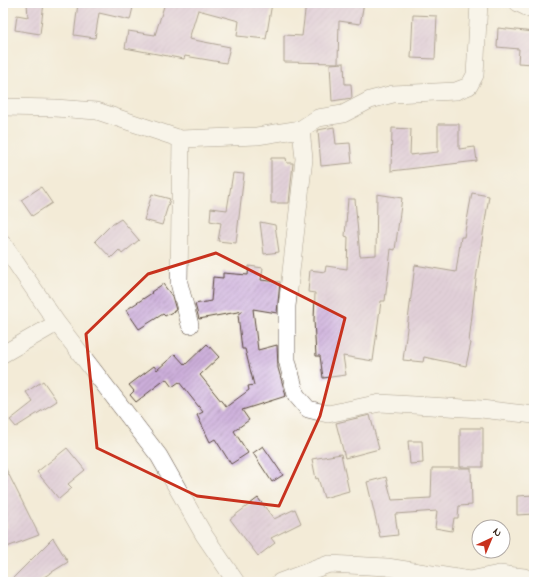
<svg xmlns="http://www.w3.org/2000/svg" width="537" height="585" font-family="'Indie Flower',sans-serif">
<defs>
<pattern id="building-hatch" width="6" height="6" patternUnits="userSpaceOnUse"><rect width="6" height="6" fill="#ccaeda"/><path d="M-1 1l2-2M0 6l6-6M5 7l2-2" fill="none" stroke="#a78eb0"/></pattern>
</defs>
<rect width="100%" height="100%" fill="#fff"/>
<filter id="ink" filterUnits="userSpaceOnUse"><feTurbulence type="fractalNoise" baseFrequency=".025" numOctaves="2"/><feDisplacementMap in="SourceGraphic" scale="8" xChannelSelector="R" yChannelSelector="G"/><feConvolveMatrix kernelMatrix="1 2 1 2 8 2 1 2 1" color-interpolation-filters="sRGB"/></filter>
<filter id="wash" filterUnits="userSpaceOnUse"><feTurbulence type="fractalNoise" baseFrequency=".012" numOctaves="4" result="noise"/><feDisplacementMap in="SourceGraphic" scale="16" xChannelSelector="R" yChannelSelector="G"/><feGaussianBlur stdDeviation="0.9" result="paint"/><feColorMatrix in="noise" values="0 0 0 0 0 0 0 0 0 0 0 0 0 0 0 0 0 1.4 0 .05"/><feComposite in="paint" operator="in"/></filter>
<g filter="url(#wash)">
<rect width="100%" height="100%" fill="#f3ebd7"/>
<g id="blocks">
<!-- building -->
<path fill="url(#building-hatch)" d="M27,3H44L40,34L15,30L17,15L28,17Z
M78,3H134L130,20L99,13L95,38L74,35Z
M165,3H272L266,39L237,36L239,21L198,10L189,39L230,47L226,63L185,56L184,59L125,48L128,31L155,35Z
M306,3H364L360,24L339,21L338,63L284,62V35L302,36Z
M413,15L437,16L435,59L411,58Z
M498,28L534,32V64L518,63L519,49L497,47Z
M344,63L345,84H351L352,98L332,101L330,64Z
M438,124H459V149L475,147L477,161L391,171L392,128L411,129L410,155L438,152Z
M334,127L336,144L350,143L352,163L321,166L318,130Z
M271,158H286L287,163H293L289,203H271Z
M233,173L244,174L236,243L218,241L221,223L210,221L211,208L227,210Z
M41,187L52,203L32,216L21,200Z
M472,193L489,196L476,279L469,342L471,343L466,366L424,357L423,362L403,360L415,265L456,272L461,237H464Z
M152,194L170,199L162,225L144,220Z
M377,194L402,198L395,250L391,249L385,301H381L373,361L343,356L346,375L323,378L320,356H316L314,320L315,293L308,292L310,270L325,272L326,266L347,269L348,237L345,236L348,199H355L360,256L376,255Z
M121,219L139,240L122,254L119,250L111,258L95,241L110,226Z
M260,222L275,225L279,252L264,254Z
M249,266L263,268L261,280L280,282L277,313L253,309L258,350L277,345L278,368L286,396L242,410L249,420L234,431L248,453L231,464L215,439L210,442L197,415L203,412L179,382L172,387L166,379L136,402L130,395L134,391L129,385L154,366L157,370L175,354L185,365L207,344L219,357L200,375L226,407L249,390L248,386L254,385L245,349H242L238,315L243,311L199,319L195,304L211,301L213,277L223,278V273L248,275Z
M163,284L172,296L176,310L165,316L163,314L139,329L126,310L152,293L151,292Z
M43,381L57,401L16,427L10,420L33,402L26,392Z
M370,415L379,449L345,458L336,423Z
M460,428H483V467H460Z
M408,441H422L423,463L410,464Z
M263,446L283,475L272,482L253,453Z
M67,448L85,470L68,484L72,488L59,499L37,472Z
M341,454L349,491L324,498L318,478L316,479L312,459Z
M3,463L39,535L7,547L3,535V528L8,527L3,516Z
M432,468H471L472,505L459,506L458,518H454L452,531L435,528L437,511L395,514L398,535L380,537L367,482L386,477L392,500L431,498Z
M534,495V514L517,515V496Z
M258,498L274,519L295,509L301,523L271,538L275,543L258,556L230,519Z
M53,538L68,562L36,582H9Z"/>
</g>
</g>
<g filter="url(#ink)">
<use href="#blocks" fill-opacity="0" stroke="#57473a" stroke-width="1"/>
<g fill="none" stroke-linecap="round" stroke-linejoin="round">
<defs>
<path id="minor" d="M518,3L534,11
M3,107L55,108L97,111L181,139L257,136L301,129L318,118L343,114L370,100L393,94L456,91L469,86L475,75L479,3
M301,129L304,159L287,306V360L296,395L308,409L328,414L380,403L481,409L534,415
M181,139L179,283L190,325
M3,244L57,323L159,456L204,535L236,582
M3,354L57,323
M280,582L329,564L387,567L470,580L499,574L524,577L531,582"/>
</defs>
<!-- minor casing -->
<use href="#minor" stroke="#57473a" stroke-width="18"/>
<!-- minor -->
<use href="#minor" stroke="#fff" stroke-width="17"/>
</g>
</g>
<!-- marked area -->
<path d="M0 0H537V585H0ZM216,253L345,318L320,416L279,506L197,496L97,448L86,334L148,274Z" fill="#f3ebd7" fill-opacity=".55" fill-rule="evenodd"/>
<path fill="none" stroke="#c8321e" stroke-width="3" stroke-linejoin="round" d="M216,253L345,318L320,416L279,506L197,496L97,448L86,334L148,274Z"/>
<!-- margin -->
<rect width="537" height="585" fill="none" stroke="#fff" stroke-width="16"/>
<!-- north arrow -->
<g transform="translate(491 539) rotate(44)"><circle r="19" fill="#ffffff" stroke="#b1aaa5"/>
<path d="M0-3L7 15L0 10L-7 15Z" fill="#c8321e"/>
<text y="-6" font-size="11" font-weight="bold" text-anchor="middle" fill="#3b2a1e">N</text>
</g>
</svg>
